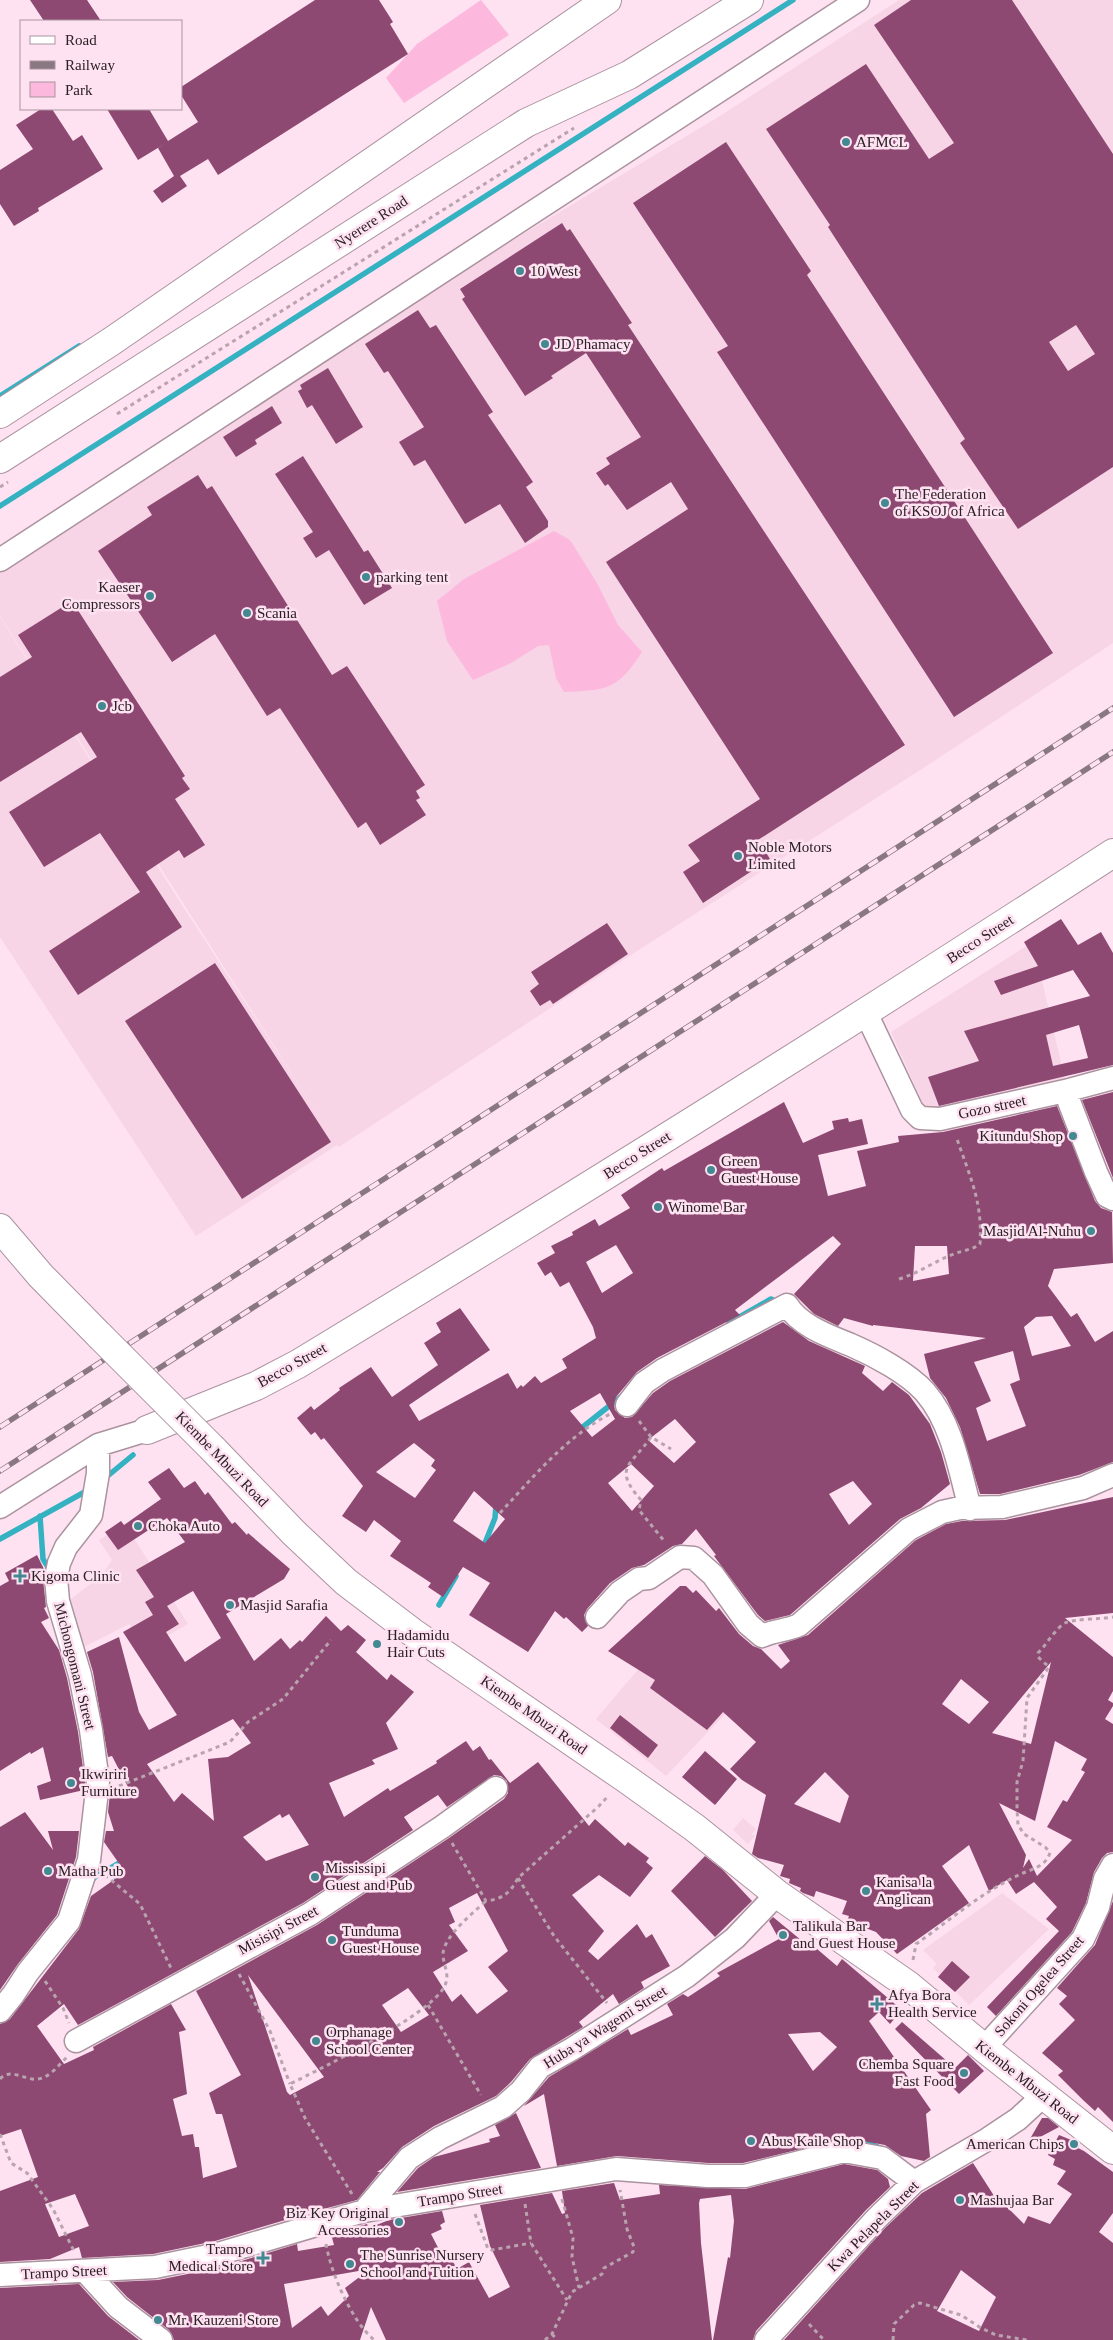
<svg xmlns="http://www.w3.org/2000/svg" width="1113" height="2340" font-family="'Times New Roman',serif">
<rect width="100%" height="100%" fill="#fee2f1"/>
<!-- built -->
<path fill="#f7d4e6" d="M899,0H1113V643L928,765L637,951L339,1147L337,1145L196,1236L0,937V617L180,902L328,1130L0,616V565L421,295L720,116Z
M1033,942L1065,1080L939,1111L925,1108L891,1032Z
M125,1524L188,1624L145,1648L129,1624L80,1649L67,1602L102,1575L112,1560L99,1540Z
M653,1652L728,1711L666,1776L596,1719Z
M743,1818L756,1829L752,1834L755,1836L748,1844L733,1830Z
M1002,1893L1049,1929L969,2005L933,1968L937,1964L923,1950Z"/>
<!-- green -->
<path fill="#fdb8de" d="M481,0L509,35L404,103L386,78L417,44Z
M554,531L570,540L597,583L618,625L642,652C617,690 608,690 564,692L556,678L549,645L538,646L511,663L473,680L447,641L437,601L464,579Z"/>
<g fill="none" stroke-linecap="round" stroke-linejoin="round">
<!-- stream -->
<path stroke="#34b2c1" stroke-width="5.5" d="M0,396L79,346
M0,506L793,0
M729,1323L771,1299L778,1303
M579,1430L623,1395
M104,1479L133,1455
M40,1516L43,1559L51,1572
M0,1539L90,1489
M483,1548L495,1518L496,1504
M439,1605L456,1576
M110,1869L120,1883
M91,1881L95,1877L124,1860
M854,2143C865,2143 873,2143 883,2150"/>
</g>
<!-- building -->
<path fill="#8e4972" fill-rule="evenodd" d="M30,0H87L101,21H44Z
M315,0H379L393,22L390,24L408,54L218,175L208,159L180,176L187,186L162,203L153,191L174,176L158,148L166,143L138,160L107,109H149L168,141L198,122L181,95V87Z
M911,0H1012L1113,154V467L1018,529L960,443L965,439L828,227L830,225L766,129L866,64L929,159L954,143L874,25ZM1076,325L1095,354L1068,371L1049,342Z
M41,109H52L73,141L82,135L103,169L38,208L39,211L14,226L0,204V170L33,149L16,125Z
M726,142L811,271L807,275L1053,653L954,717L717,352L728,346L633,203Z
M562,223L567,231L570,229L632,323L628,325L905,745L758,840L770,859L703,903L683,872L700,861L688,845L760,799L606,562L688,509L671,482L627,510L608,484L605,486L596,473L610,464L606,458L641,437L586,353L551,376L553,378L525,396L462,299L465,297L460,289Z
M418,310L430,328L436,325L493,412L488,415L533,482L526,487L548,521V527L525,543L500,504L465,524L425,460L414,466L399,442L424,427L388,371L384,373L365,344Z
M328,368L363,427L336,444L312,405L307,408L298,391L302,389L300,385Z
M272,406L282,423L255,440L257,444L236,457L223,437Z
M303,456L364,552L368,550L392,588L364,605L329,550L316,558L303,538L313,532L275,474Z
M198,475L207,489L212,486L332,675L347,666L425,785L416,791L420,798L416,800L426,815L380,845L366,822L358,828L280,708L267,716L215,634L172,662L98,551L152,515L147,507Z
M72,601L185,776L182,778L190,789L175,799L205,845L184,858L179,850L146,872L182,927L78,995L49,951L140,892L100,833L44,867L9,812L97,757L81,732L0,782V677L32,657L18,635Z
M1061,919L1078,945L1101,932L1113,953V1065L939,1106L928,1077L979,1061L964,1031L1090,996L1073,970L1001,995L994,981L1038,966L1024,942ZM1079,1025L1088,1058L1053,1066L1046,1035Z
M607,923L628,954L553,1004L550,1000L540,1006L530,991L539,984L531,972Z
M215,963L331,1142L242,1199L125,1021Z
M1113,1092V1178L1082,1100Z
M784,1102L803,1143L834,1129L832,1121L848,1118L849,1122L862,1119L868,1144L818,1155L828,1196L866,1186L857,1151L899,1142L898,1136L943,1132L1057,1106L1095,1201L1101,1208L1112,1212L1113,1263L1054,1269L1048,1286L1071,1317L1077,1313L1095,1342L1113,1331V1462L1079,1475L1000,1494H980L960,1427L946,1398L930,1378L924,1354L986,1338L873,1325V1326L844,1318L838,1326L814,1314L794,1294L841,1244L833,1236L735,1310L740,1315L657,1358L637,1372L616,1397L614,1404L615,1410L625,1418L632,1417L653,1393L670,1381L783,1322L809,1341L865,1366L862,1373L883,1391L892,1382L909,1395L930,1424L941,1452L950,1484L921,1508L900,1519L790,1615L765,1621L758,1615L714,1556L716,1555L696,1529L682,1544L673,1546L644,1565L632,1568L610,1583L587,1609L584,1615L588,1626L582,1632L566,1617L564,1619L555,1611L528,1652L469,1615L490,1583L463,1567L443,1597L428,1587L431,1583L390,1556L401,1541L374,1520L366,1532L342,1516L363,1486L324,1438L321,1440L315,1432L311,1435L297,1418L311,1406L314,1410L340,1390L339,1388L371,1367L392,1397L438,1365L424,1343L441,1332L436,1323L460,1308L490,1350L409,1405L419,1421L508,1373L517,1389L521,1385L523,1387L535,1376L541,1383L567,1368L562,1359L596,1338L593,1327L569,1282L560,1287L551,1272L545,1276L537,1263L555,1253L551,1246L573,1235L572,1232L595,1219L599,1226L630,1208L621,1195L662,1168L664,1171ZM616,1245L633,1273L602,1293L586,1262ZM915,1246H947L949,1274L913,1281ZM1052,1316L1071,1346L1032,1356L1024,1327L1036,1317ZM1013,1351L1020,1380L1010,1384L1026,1426L987,1441L976,1408L991,1401L974,1362ZM600,1393L615,1419L592,1437L570,1411ZM675,1419L696,1442L674,1463L648,1440ZM414,1443L435,1460L431,1466L436,1470L415,1498L376,1472ZM631,1464L654,1486L632,1511L608,1483ZM853,1481L872,1504L849,1525L829,1494ZM474,1491L505,1519L485,1543L453,1521Z
M169,1468L184,1488L195,1481L205,1495L208,1492L232,1524L235,1522L247,1535L248,1533L290,1569L284,1579L226,1614L254,1661L281,1638L290,1649L300,1640L302,1642L326,1616L341,1631L348,1625L366,1640L356,1652L387,1680L391,1674L414,1692L386,1723L398,1749L372,1760L375,1764L329,1783L344,1817L388,1788L390,1791L437,1763L436,1761L466,1741L473,1751L480,1746L489,1760L491,1759L510,1783L538,1762L589,1826L595,1819L625,1846L628,1842L649,1858L646,1862L653,1868L630,1897L599,1875L572,1895L604,1931L588,1951L598,1960L637,1924L646,1938L652,1934L670,1966L641,1982L644,1988L619,2004L613,1994L579,2022L583,2027L530,2059L511,2082L496,2096L434,2126L402,2147L383,2168L377,2172H380L357,2200L320,2210L319,2207L292,2216V2218L215,2241L153,2254L82,2258L79,2247L50,2259L0,2262V2191L38,2177L21,2129L0,2136V2024L10,2019L79,1929L91,1896L125,1872L104,1842L106,1831H114L108,1812L110,1793L128,1787L112,1756L108,1757L93,1672L87,1652L119,1637L139,1712L149,1730L177,1715L123,1632L153,1615L145,1602L154,1597L136,1570L185,1542L167,1518L118,1550L105,1532L121,1521L124,1525L161,1499L148,1482ZM193,1591L221,1638L185,1662L166,1632L179,1624L167,1606ZM233,1719L251,1743L228,1757L208,1759L214,1821L182,1793L174,1802L147,1764ZM494,1775L501,1776L507,1781L508,1793L504,1799L449,1838L317,1925L196,1991L241,2075L209,2093L216,2114H222L237,2167L203,2178L199,2147H195L193,2134L182,2136L173,2099L187,2094L179,2032L186,2030L171,2004L93,2047L94,2050L64,2064L37,2026L64,2004L78,2025L303,1903L413,1830L404,1817L438,1795L447,1807ZM280,1814L282,1818L289,1814L309,1845L266,1861L243,1837ZM477,1893L508,1951L488,1967L508,1991L477,2014L461,1994L452,2002L433,1972L468,1951L449,1925L455,1922L449,1908ZM248,1975L324,2077L290,2095L287,2092ZM408,1988L429,2015L401,2032L382,2005ZM75,2194L89,2226L59,2237L45,2204Z
M1113,1497V1613L1065,1618L1113,1657V1691L1108,1700L1113,1703V1706L1105,1719L1113,1724V1852L1107,1853L1102,1858L1094,1872L1086,1903L1072,1932L996,2016L987,2007L1059,1931L1046,1919L1057,1907L1034,1882L1016,1894L1007,1880L989,1891L969,1845L942,1866L969,1903L897,1954L876,1932L847,1921L849,1916L842,1914L847,1901L816,1891L814,1897L803,1893L800,1891L801,1888L789,1883L790,1879L780,1876L784,1865L758,1858L752,1854L766,1795L742,1780L730,1769L756,1742L723,1712L707,1730L650,1688L655,1680L608,1651L680,1586H686L693,1593L696,1590L716,1611L719,1608L739,1634L753,1646L761,1649L781,1669L790,1661L778,1645L808,1635L916,1540L946,1524L962,1521L1005,1520ZM1051,1662L1031,1744L992,1733ZM961,1679L989,1702L969,1724L942,1704ZM1055,1741L1087,1759L1081,1770L1085,1772L1067,1802L1063,1800L1047,1827L1072,1840L1037,1876L1029,1859L1023,1868L1026,1855L999,1803L1035,1821ZM825,1772L849,1796L840,1823L794,1804Z
M37,1555L44,1569L43,1579L46,1607L44,1608L49,1618L41,1622L59,1650L67,1678L78,1732L85,1782L84,1790L40,1800L37,1786L51,1781L43,1747L31,1754L30,1752L0,1771V1586L9,1581L5,1573Z
M620,1715L658,1745L648,1758L610,1728Z
M705,1751L737,1779L715,1805L682,1777Z
M25,1812L53,1850L48,1831H79L76,1857L57,1915L18,1964L0,1990V1827Z
M705,1856L723,1870L752,1901L715,1937L671,1891Z
M1113,1901V2122L1098,2107L1095,2111L1083,2100L1058,2075L1063,2071L1042,2053L1075,2020L1059,2004L1067,1996L1057,1988L1095,1945Z
M773,1917L807,1945L810,1943L837,1966L842,1959L902,2010L890,2024L879,2012L869,2021L931,2110L926,2114L930,2157L924,2161L901,2156L885,2145L846,2138L743,2163H708L617,2156L557,2166L544,2094L524,2106L549,2077L628,2029L631,2035L673,2015L667,2004L683,1994L688,1997L720,1976L717,1973L779,1939L769,1921ZM820,2032L837,2047L813,2071L788,2034Z
M952,1961L970,1977L955,1992L938,1977Z
M902,2022L955,2068L968,2055L984,2071L959,2094L895,2029Z
M516,2113L541,2168L397,2192L418,2168L434,2157L490,2142L489,2139L500,2136L495,2125Z
M1042,2118H1048L1059,2127L1027,2144Z
M1059,2135L1076,2142L1074,2146L1084,2151L1113,2172V2213L1099,2232L1113,2243V2340H784L885,2228L922,2193L973,2163L998,2202L1000,2200L1024,2224L1028,2216L1050,2224L1072,2194L1057,2184L1066,2171L1053,2165L1055,2159L1048,2155ZM961,2270L996,2297L979,2331L937,2311Z
M844,2164L877,2170L888,2179L890,2187L866,2210L756,2331L753,2340H713L728,2257L730,2258L734,2221L731,2195L700,2199L699,2203L701,2243L712,2340H386L371,2307L360,2340H174L169,2330L127,2297L113,2282L158,2280L222,2267L297,2244L298,2251L334,2245L331,2234L367,2224L369,2228L389,2220L442,2211L445,2222L440,2225L442,2229L431,2234L445,2261L451,2258L457,2269L469,2262L489,2298L510,2287L490,2246L480,2205L552,2193L562,2214L565,2213L562,2191L614,2183L620,2200L660,2194L659,2185L745,2189ZM370,2269L345,2288L349,2296L328,2316L321,2306L292,2328L284,2284Z
M79,2284L108,2316L139,2340H0V2288Z"/>
<g fill="none" stroke-linecap="round" stroke-linejoin="round">
<defs>
<path id="minor" d="M0,560L858,0
M865,1011L912,1110L920,1118L940,1119L1065,1091L1096,1172L1107,1196L1113,1199
M1065,1091L1113,1078
M627,1405L644,1383L663,1370L787,1305C800,1326 829,1336 851,1345C874,1355 908,1373 925,1392C952,1423 960,1471 970,1509
M0,1507L98,1445
M597,1617L620,1592L639,1579L649,1578L680,1557L694,1558L713,1575L748,1624L762,1636C775,1630 786,1631 799,1625L909,1529L942,1512L960,1508L1002,1507L1083,1488L1113,1475
M0,2011L13,1995L28,1972L69,1921L89,1860L98,1782L91,1730L80,1675L58,1601L56,1578L59,1563L66,1547L91,1515L98,1473V1445L147,1430
M76,2041L310,1914L442,1827L496,1788
M984,2048L1083,1939L1098,1907L1105,1879L1113,1865
M364,2211L409,2158L440,2138L503,2107L521,2091L540,2067L572,2049L687,1976L735,1938L777,1894
M86,2272L118,2307L161,2340
M0,2275L155,2267L218,2254L364,2211L616,2169L708,2176H745L844,2151L882,2158L914,2182
M766,2340L876,2219L914,2182L988,2139L1018,2119L1044,2095"/>
<path id="tertiary" d="M147,1430L256,1386L298,1364C572,1198 844,1028 1113,853"/>
<path id="secondary" d="M0,1228L41,1276L100,1336
M213,1449L294,1533L346,1582L412,1632L625,1778L695,1828L777,1894L908,1985L984,2048L1113,2150"/>
<path id="trunk" d="M0,414L112,341L607,0
M0,459L526,123L629,75L749,0"/>
</defs>
<!-- minor casing -->
<use href="#minor" stroke="#ab929f" stroke-width="25"/>
<!-- tertiary casing -->
<use href="#tertiary" stroke="#ab929f" stroke-width="30"/>
<!-- secondary casing -->
<use href="#secondary" stroke="#ab929f" stroke-width="30"/>
<!-- trunk casing -->
<use href="#trunk" stroke="#ab929f" stroke-width="30"/>
<!-- path -->
<path stroke="#b9a3af" stroke-width="3" stroke-dasharray="4 4" stroke-linecap="butt" d="M117,414L574,128
M0,487L8,482
M899,1279C919,1273 935,1261 954,1254C964,1250 972,1250 980,1244C983,1201 969,1175 956,1136
M639,1421L651,1437L671,1449
M651,1437C631,1466 612,1467 641,1500L639,1510L665,1542
M500,1513C534,1476 566,1437 610,1414
M119,1786L230,1742L248,1722L283,1699L331,1640
M452,1843L486,1901C503,1899 510,1893 518,1878L599,1806L609,1795
M105,1875L140,1904L171,1968
M518,1878L554,1936L607,2003
M913,1960L916,1944C949,1921 983,1891 1021,1874C1032,1869 1047,1866 1050,1852L1045,1847L1024,1834L1018,1825L1017,1809V1782L1023,1761L1027,1698L1049,1667L1038,1657V1653C1047,1644 1055,1629 1065,1623C1073,1619 1102,1619 1113,1617
M239,1974L270,2031L290,2084
M45,1981L63,2008L69,2023
M428,2005L481,2095
M0,2079C11,2067 25,2081 38,2079C49,2078 59,2065 67,2057
M0,2134L11,2163L27,2173L53,2209L74,2251
M352,2194L305,2118L290,2084C322,2068 430,2015 444,1987C451,1975 443,1966 443,1954C444,1936 473,1913 486,1901
M562,2199L573,2238L572,2257L579,2288
M525,2204L531,2243L567,2300
M475,2214L488,2249L492,2250L531,2243
M326,2244C331,2273 351,2320 374,2340
M809,2324L824,2340
M552,2334L557,2340
M545,2340L552,2334L572,2292L602,2274L604,2268L633,2252L634,2247L627,2229L620,2190
M893,2340L894,2324L914,2305L920,2303L961,2315L981,2328L996,2335L1027,2340"/>
<!-- minor -->
<use href="#minor" stroke="#fff" stroke-width="22"/>
<!-- tertiary -->
<use href="#tertiary" stroke="#fff" stroke-width="28"/>
<!-- secondary -->
<use href="#secondary" stroke="#fff" stroke-width="28"/>
<!-- trunk -->
<use href="#trunk" stroke="#fff" stroke-width="28"/>
<defs>
<path id="rail" d="M0,1427L1113,708
M0,1471L1113,752"/>
</defs>
<!-- rail casing -->
<use href="#rail" stroke="#897781" stroke-width="5.5"/>
<!-- rail -->
<use href="#rail" stroke="#fee2f1" stroke-width="4" stroke-dasharray="11" stroke-linecap="butt"/>
<defs>
<path id="secondary-bridge" d="M100,1336L213,1449"/>
</defs>
<!-- secondary-bridge casing -->
<use href="#secondary-bridge" stroke="#ab929f" stroke-width="30" stroke-linecap="butt"/>
<!-- secondary-bridge -->
<use href="#secondary-bridge" stroke="#fff" stroke-width="28"/>
</g>
<!-- markers -->
<g fill="#438992" stroke="#fee2f1" stroke-width="2">
<circle cx="846" cy="142" r="5"/>
<circle cx="520" cy="271" r="5"/>
<circle cx="545" cy="344" r="5"/>
<circle cx="885" cy="503" r="5"/>
<circle cx="366" cy="577" r="5"/>
<circle cx="150" cy="596" r="5"/>
<circle cx="247" cy="613" r="5"/>
<circle cx="102" cy="706" r="5"/>
<circle cx="738" cy="856" r="5"/>
<circle cx="1073" cy="1136" r="5"/>
<circle cx="711" cy="1170" r="5"/>
<circle cx="658" cy="1207" r="5"/>
<circle cx="1091" cy="1231" r="5"/>
<circle cx="138" cy="1526" r="5"/>
<path d="M17.5 1568.5h5v5h5v5h-5v5h-5v-5h-5v-5h5z"/>
<circle cx="230" cy="1605" r="5"/>
<circle cx="377" cy="1644" r="5"/>
<circle cx="71" cy="1783" r="5"/>
<circle cx="48" cy="1871" r="5"/>
<circle cx="315" cy="1877" r="5"/>
<circle cx="866" cy="1891" r="5"/>
<circle cx="783" cy="1935" r="5"/>
<circle cx="332" cy="1940" r="5"/>
<path d="M874.5 1996.5h5v5h5v5h-5v5h-5v-5h-5v-5h5z"/>
<circle cx="316" cy="2041" r="5"/>
<circle cx="964" cy="2073" r="5"/>
<circle cx="751" cy="2141" r="5"/>
<circle cx="1074" cy="2144" r="5"/>
<circle cx="960" cy="2200" r="5"/>
<circle cx="399" cy="2222" r="5"/>
<path d="M260.5 2250.5h5v5h5v5h-5v5h-5v-5h-5v-5h5z"/>
<circle cx="350" cy="2264" r="5"/>
<circle cx="158" cy="2320" r="5"/>
</g>
<g text-anchor="middle" dominant-baseline="central" stroke-width="5" stroke-linejoin="round" paint-order="stroke">
<!-- poi labels -->
<g font-size="15" fill="#2a2025" stroke="#fee2f1" text-anchor="start">
<text x="856" y="142">AFMCL</text>
<text x="530" y="271">10 West</text>
<text x="555" y="344">JD Phamacy</text>
<text x="895" y="494">The Federation<tspan x="895" dy="17">of KSOJ of Africa</tspan></text>
<text x="376" y="577">parking tent</text>
<text x="140" y="587" text-anchor="end">Kaeser<tspan x="140" dy="17">Compressors</tspan></text>
<text x="257" y="613">Scania</text>
<text x="112" y="706">Jcb</text>
<text x="748" y="847">Noble Motors<tspan x="748" dy="17">Limited</tspan></text>
<text x="1063" y="1136" text-anchor="end">Kitundu Shop</text>
<text x="721" y="1161">Green<tspan x="721" dy="17">Guest House</tspan></text>
<text x="668" y="1207">Winome Bar</text>
<text x="1081" y="1231" text-anchor="end">Masjid Al-Nuhu</text>
<text x="148" y="1526">Choka Auto</text>
<text x="31" y="1576">Kigoma Clinic</text>
<text x="240" y="1605">Masjid Sarafia</text>
<text x="387" y="1635">Hadamidu<tspan x="387" dy="17">Hair Cuts</tspan></text>
<text x="81" y="1774">Ikwiriri<tspan x="81" dy="17">Furniture</tspan></text>
<text x="325" y="1868">Mississipi<tspan x="325" dy="17">Guest and Pub</tspan></text>
<text x="58" y="1871">Matha Pub</text>
<text x="876" y="1882">Kanisa la<tspan x="876" dy="17">Anglican</tspan></text>
<text x="793" y="1926">Talikula Bar<tspan x="793" dy="17">and Guest House</tspan></text>
<text x="342" y="1931">Tunduma<tspan x="342" dy="17">Guest House</tspan></text>
<text x="888" y="1995">Afya Bora<tspan x="888" dy="17">Health Service</tspan></text>
<text x="326" y="2032">Orphanage<tspan x="326" dy="17">School Center</tspan></text>
<text x="954" y="2064" text-anchor="end">Chemba Square<tspan x="954" dy="17">Fast Food</tspan></text>
<text x="761" y="2141">Abus Kaile Shop</text>
<text x="1064" y="2144" text-anchor="end">American Chips</text>
<text x="970" y="2200">Mashujaa Bar</text>
<text x="389" y="2213" text-anchor="end">Biz Key Original<tspan x="389" dy="17">Accessories</tspan></text>
<text x="253" y="2249" text-anchor="end">Trampo<tspan x="253" dy="17">Medical Store</tspan></text>
<text x="360" y="2255">The Sunrise Nursery<tspan x="360" dy="17">School and Tuition</tspan></text>
<text x="168" y="2320">Mr. Kauzeni Store</text>
</g>
<!-- street labels -->
<g font-size="15" fill="#2a2025" stroke="#fee2f1">
<text transform="translate(371 222) rotate(-33)">Nyerere Road</text>
<text transform="translate(980 939) rotate(-33)">Becco Street</text>
<text transform="translate(992 1107) rotate(-12)">Gozo street</text>
<text transform="translate(637 1155) rotate(-32)">Becco Street</text>
<text transform="translate(292 1365) rotate(-29)">Becco Street</text>
<text transform="translate(222 1459) rotate(46)">Kiembe Mbuzi Road</text>
<text transform="translate(75 1666) rotate(76)">Michongomani Street</text>
<text transform="translate(534 1715) rotate(35)">Kiembe Mbuzi Road</text>
<text transform="translate(278 1930) rotate(-28)">Misisipi Street</text>
<text transform="translate(1039 1986) rotate(-49)">Sokoni Ogelea Street</text>
<text transform="translate(605 2027) rotate(-32)">Huba ya Wagemi Street</text>
<text transform="translate(1027 2082) rotate(38)">Kiembe Mbuzi Road</text>
<text transform="translate(460 2195) rotate(-9)">Trampo Street</text>
<text transform="translate(873 2226) rotate(-45)">Kwa Pelapela Street</text>
<text transform="translate(64 2272) rotate(-3)">Trampo Street</text>
</g>
</g>
<!-- legend -->
<rect x="20" y="20" width="162" height="90" fill="#fee2f1" stroke="#a9949f"/>
<rect x="30" y="36" width="25" height="8" fill="#ffffff" stroke="#a9949f"/>
<text x="65" y="45" font-size="15" fill="#2a2025">Road</text>
<rect x="30" y="61" width="25" height="8" fill="#897781" stroke="#a9949f"/>
<text x="65" y="70" font-size="15" fill="#2a2025">Railway</text>
<rect x="30" y="82" width="25" height="15" fill="#fdb8de" stroke="#a9949f"/>
<text x="65" y="95" font-size="15" fill="#2a2025">Park</text>
</svg>
